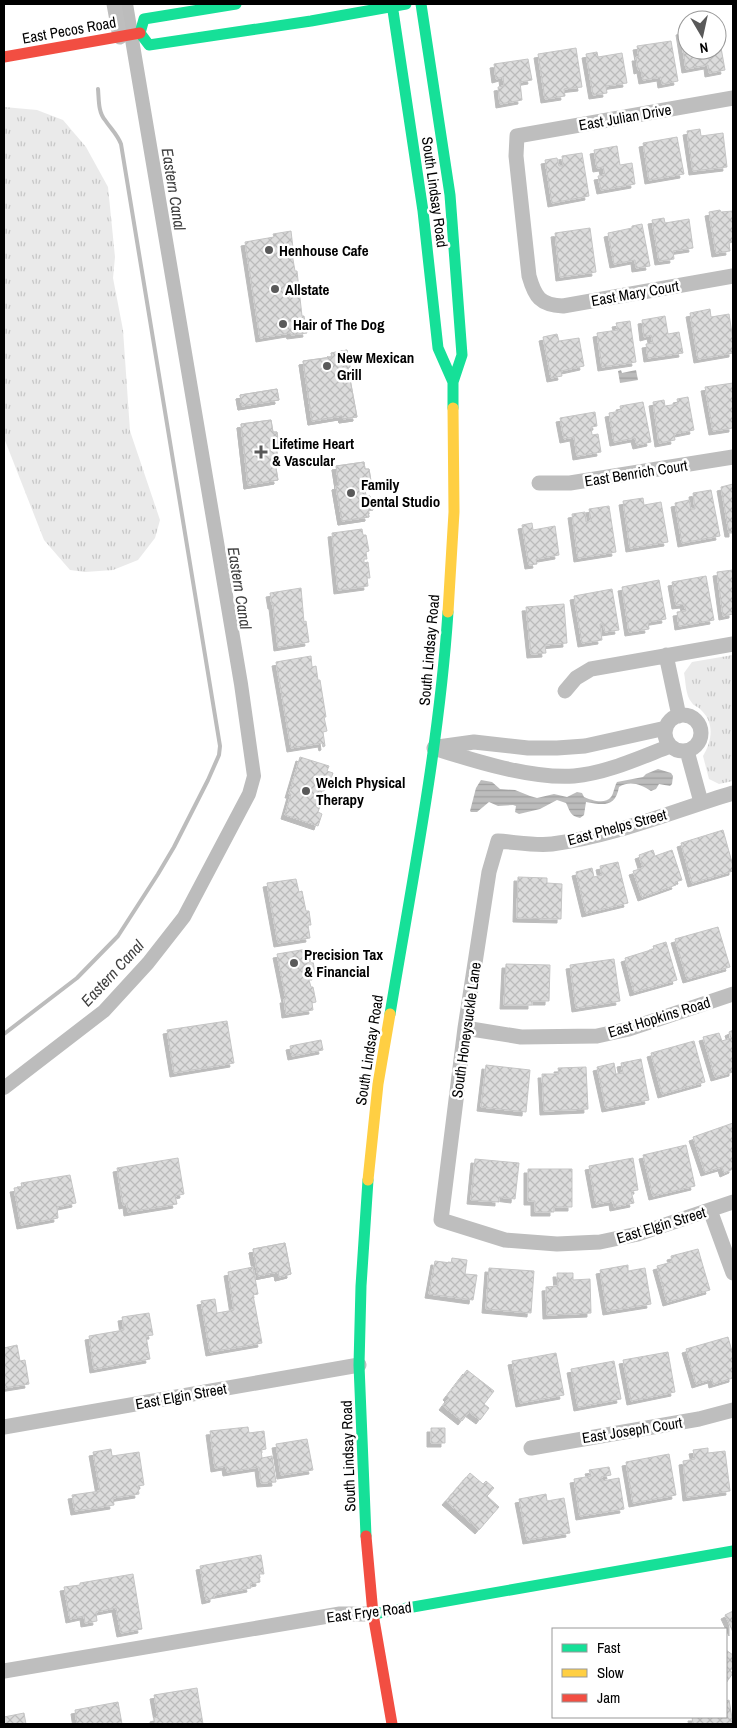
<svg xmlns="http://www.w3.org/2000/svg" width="737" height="1728" font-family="'Archivo Narrow',sans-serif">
<defs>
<pattern id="grass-tufts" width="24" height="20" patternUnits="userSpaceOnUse" patternTransform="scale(1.25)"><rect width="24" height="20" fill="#eaeaea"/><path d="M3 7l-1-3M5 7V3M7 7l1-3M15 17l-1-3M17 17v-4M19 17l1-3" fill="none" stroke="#c7c7c7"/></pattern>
<pattern id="water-rules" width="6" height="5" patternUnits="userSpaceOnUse" patternTransform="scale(1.25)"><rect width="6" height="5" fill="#bcbcbc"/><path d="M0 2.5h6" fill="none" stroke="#a0a0a0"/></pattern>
<pattern id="building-cross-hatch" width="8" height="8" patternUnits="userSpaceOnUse" patternTransform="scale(1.25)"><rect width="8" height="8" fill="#dcdcdc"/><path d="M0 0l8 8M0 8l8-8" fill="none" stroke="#bbb"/></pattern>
<filter id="shadow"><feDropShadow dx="-4" dy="4" stdDeviation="0" flood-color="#0004"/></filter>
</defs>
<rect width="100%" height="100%" fill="#fff"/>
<!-- grass -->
<path fill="url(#grass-tufts)" d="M4,107L37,110L63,120L86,147L108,187L115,257L113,278L123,330L130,431L160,520L155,538L138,560L113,570L85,572L70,570L44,540L4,438Z
M733,655V781L719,784L709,779L703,756C712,741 715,723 701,710C699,707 694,706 692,703C685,695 686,682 684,673L692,662Z"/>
<!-- water -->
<path fill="url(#water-rules)" d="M621,370L622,373L636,370L638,380L620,383L618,371Z
M658,769L671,773L673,776L672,784L670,786L659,784L656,789L651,791C641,785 631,780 619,787C615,808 603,805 586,802L584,815L580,818C570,816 570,811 566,803L557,800L540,809L519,814L515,812L516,806L513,805L498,806L489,802L477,812H471L470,811L476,788L481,780L492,782L500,789L515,790L530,796L537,798L554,794L567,797L577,792L582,793L584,797C591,800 605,805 611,797C614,793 614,787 617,782L643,777L646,774Z"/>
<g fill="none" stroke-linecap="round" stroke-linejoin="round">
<!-- stream -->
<path stroke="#bcbcbc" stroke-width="4" d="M4,1034L77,978L118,936L158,874L174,847L208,780L219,755L220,746L121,144C117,134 111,129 105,120C98,112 99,99 98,89"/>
<!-- canal -->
<path stroke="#bcbcbc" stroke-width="14" d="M4,1088L104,1011L148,963L184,917L249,794L254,776L241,684L126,4"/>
</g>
<!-- building -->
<path fill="url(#building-cross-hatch)" stroke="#c5c5c5" filter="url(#shadow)" d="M717,25L725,70L709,73L708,65L686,69L680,31L687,30V50H717Z
M671,41L678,81L662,84L661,77L643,80L641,69L638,70L636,57H639L637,46Z
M576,48L582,87L564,89L565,96L545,99L538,54Z
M597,52L598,57L622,53L627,83L606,86L607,93L593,95L586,54Z
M528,59L532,80L520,82L522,100L500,104L498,87L504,86L503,77L496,79L494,64Z
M700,129L701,136L723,133L727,167L693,171L687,131Z
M677,137L684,174L649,180L643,143Z
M617,146L620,165L632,163L635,184L601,190L598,176L605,175L603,167L597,168L594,150Z
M582,153L589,196L552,203L545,160L557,158L559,166H563L562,156Z
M720,210L721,212L733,211V242L729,243L730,251L716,253L709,212Z
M664,218L665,223L689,219L693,248L673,251L674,259L659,261L652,220Z
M642,224L650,266L636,268L635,260L614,264L608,233L632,228V226Z
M590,228L596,272L560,277L555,233Z
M291,231L293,248H291L295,271H297L302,316H304L307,333L291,335L290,333L260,338L245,242L274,237L273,234Z
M710,309L711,317L729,314L733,340V353L698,359L690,313Z
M665,316L668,334L679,332L683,353L648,358L646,344L653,343L651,335L644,337L642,320Z
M630,321L636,362L602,367L597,333L618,330L616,323Z
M557,334L559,341L579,338L584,366L561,371L562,376L551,378L543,337Z
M347,350L350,367L348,368L357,417L343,419L342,416L312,421L303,361L332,357L331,353Z
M347,350L350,367L348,368L357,417L343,419L342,416L312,421L303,361L332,357L331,353Z
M733,383V428L713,431L705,387Z
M277,389L279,400L242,406L240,395Z
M277,389L279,400L242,406L240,395Z
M688,397L694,430L674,434L675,440L659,443L653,402L664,400L665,406L678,404L677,399Z
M643,402L651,442L637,445L635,438L614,442L609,413L621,411L620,406Z
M595,412L597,426L591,427L592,435L598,434L601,452L577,456L574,437L564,439L560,418Z
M271,420L273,432H277L279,445H276L279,467L276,468L278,480L248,485L241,424Z
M271,420L273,432H277L279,445H276L279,467L276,468L278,480L248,485L241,424Z
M364,462L365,469H369L371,481L366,482L368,490H365L366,496H370L373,510L368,511L369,517L342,521L336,486L339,485L336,466Z
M364,462L365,469H369L371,481L366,482L368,490H365L366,496H370L373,510L368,511L369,517L342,521L336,486L339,485L336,466Z
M733,484V533H729L721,487Z
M711,490L720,536L682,543L675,503L689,500L691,509H695L693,493Z
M643,498L644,505L661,502L668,542L630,548L623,501Z
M609,506L616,552L578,558L572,514L585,512L586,522L591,521L589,509Z
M532,523L533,530L555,526L559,555L536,559L537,564L529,565L522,525Z
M362,529L363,535H366L369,551L366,552L367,559H364V563L368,562L370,578H367L368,586L338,590L332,533Z
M733,570V614L723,616L717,572Z
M706,576L714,620L679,626L677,612L686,611L684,604L676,605L672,582Z
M659,580L666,619L648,622L649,629L629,632L622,587Z
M301,588L304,622L306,621L309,642L278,647L273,605H272L270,593Z
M612,589L619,630L605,632L603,624H600L602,640L582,643L574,596Z
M564,604L567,643L545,645L546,653L531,654L526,607Z
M311,656L312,667L316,666L318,680H320L326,717H324L327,731L323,732L325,746L323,747L322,743L291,748L276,662Z
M300,757L329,766L327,771L333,773L328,787L324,786L321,794L324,795L318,812L322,814L318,826L285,815L291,794H289Z
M723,830L733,866V871L692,883L681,843Z
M653,850L655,856L672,850L682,880L675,882L676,885L642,897L633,871L643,868L639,855Z
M618,862L628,903L586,913L576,872L592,868L594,877L602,875L600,866Z
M518,877L547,878V883L562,884L561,919L517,918Z
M296,879L299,892L302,891L306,911H309L311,925H308L310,938L278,943L267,883Z
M718,927L730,967L687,979L675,939Z
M666,942L677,980L634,992L625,958L654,949L653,946Z
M307,949L308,957L312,956L315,972L311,973L312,980H309L311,987H313L316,1002L312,1003L313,1010L286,1014L284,999H286L277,954Z
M614,959L620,1001L576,1008L570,965Z
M506,964L550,965L549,1001H532V1005H504Z
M227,1021L234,1063L174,1073L167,1030Z
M733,1030V1072L715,1077L703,1037L719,1033L722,1041L731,1038L729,1032Z
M321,1040L323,1050L292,1056L290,1046Z
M694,1041L705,1082L662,1094L651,1053Z
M641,1059L649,1100L606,1108L597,1067L614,1063L616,1074L623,1073L621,1063Z
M486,1065L530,1070L526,1112L481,1107Z
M586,1067L588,1109L544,1111L542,1074H559L558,1068Z
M733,1123V1169L724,1173L722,1167L705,1172L693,1137Z
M686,1145L695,1186L653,1196L643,1155Z
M178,1158L184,1194L175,1196L177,1204L128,1212L127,1204L123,1205L117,1168Z
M633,1158L638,1190L631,1191L634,1203L614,1207L613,1201L596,1204L589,1166Z
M475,1159L519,1163L515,1199L499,1197V1202L471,1200Z
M528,1169H572V1207H554V1212H535V1201H528Z
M70,1175L76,1203L57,1207L58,1218L21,1225L14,1188L22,1187L21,1183Z
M285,1243L291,1274L279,1277L278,1272L258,1276L253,1249Z
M285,1243L291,1274L279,1277L278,1272L258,1276L253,1249Z
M698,1249L710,1290L667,1302L657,1266L672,1262L671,1256Z
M452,1258L467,1260L465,1274L477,1275L473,1300L429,1294L435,1261L451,1263Z
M628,1265V1271L645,1268L651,1304L607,1311L600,1270Z
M253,1267L258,1294L253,1295L262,1343L210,1352L201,1301L215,1299L217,1313L234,1310L228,1272Z
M489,1268L534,1271L531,1313L486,1309Z
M557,1273H573V1280L590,1279L591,1313L547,1315L546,1287L558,1286Z
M149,1313L153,1335L146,1336L150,1359L94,1369L89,1336L124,1330L122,1317Z
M728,1337L733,1355V1378L713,1384L712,1379L696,1384L686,1349Z
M17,1345L20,1361L25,1360L29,1384L4,1388V1348Z
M668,1352L675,1392L631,1401L623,1360Z
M556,1353L564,1395L520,1403L512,1361Z
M614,1361L621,1399L578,1407L571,1369Z
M467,1370L494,1391L484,1404L489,1408L480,1420L469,1412L462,1421L443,1406L449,1398L447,1396Z
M248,1427L249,1433L264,1431L266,1449L261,1450L262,1458L272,1456L276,1482L261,1483L259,1467L227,1472L226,1466L215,1468L210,1431Z
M431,1428H445V1443H431Z
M307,1439L313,1470L281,1475L276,1444Z
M708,1448V1453L725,1451L730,1491L687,1497L683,1461L695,1459L693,1450Z
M111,1449L112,1456L139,1452L144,1485L138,1486L139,1494L113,1498L114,1505L75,1511L72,1495L100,1491L93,1452Z
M669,1454L676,1495L633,1503L626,1462Z
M609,1467L611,1475L601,1477L602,1481L619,1478L624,1509L580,1516L574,1479L591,1476L589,1470Z
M470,1473L483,1484L486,1481L494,1488L487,1496L499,1507L479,1530L446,1501Z
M546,1494L547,1501L564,1498L570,1533L527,1540L519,1499Z
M261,1555L264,1574H259L260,1582L250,1584L251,1588L214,1595V1598L206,1600L200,1566Z
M133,1574L142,1629L121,1633L116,1608L96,1612L97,1621L85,1623L84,1616L70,1619L64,1587L80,1585V1583Z
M733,1611V1632L725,1615Z
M726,1650L733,1655V1667L730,1671L733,1673L726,1683Z
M197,1688L203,1724H155L154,1718L158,1717L154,1695Z
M729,1700L733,1724H693L692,1717H726V1701Z
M118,1702L122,1724H77L75,1710Z
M24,1713L26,1724H4V1717Z"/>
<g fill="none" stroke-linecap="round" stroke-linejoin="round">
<!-- street -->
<path stroke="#bebebe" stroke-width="15" d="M114,4L120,37
M733,98L517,136L516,156L529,276C535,297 540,305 563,306L733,276
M539,483H570L733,457
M666,655L679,716
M565,691L576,678L591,669L733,644
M665 733a18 18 0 1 1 36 0a18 18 0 1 1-36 0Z
M438,747L474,742L528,748H557L585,746L666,728
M434,748C474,761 532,779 574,776C607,773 639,758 670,746
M687,751L701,802
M733,793C673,811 615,836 552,844C535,846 515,842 498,841L489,872L465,1028L441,1220L505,1240L557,1244L600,1242L638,1234L733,1202
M465,1028L521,1037L597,1036L629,1029L733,994
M710,1210L733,1273
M4,1427L359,1365
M531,1448L699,1419L733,1410
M4,1671L340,1614H373"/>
<!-- fast -->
<path stroke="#16e098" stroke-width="11" d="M236,4L144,19L140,33L149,45L311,21L406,4
M392,4L423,211L438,348L453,382
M421,4L450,195L462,355L453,382V408
M390,1014C412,881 439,747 448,612
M366,1536L359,1365L361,1286L368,1180
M373,1614L733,1551"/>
<!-- slow -->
<path stroke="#ffcf43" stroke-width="11" d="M448,612L454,512L453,408
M368,1180L378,1084L390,1014"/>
<!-- jam -->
<path stroke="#f24e42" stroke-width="11" d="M4,57L140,33
M366,1536L373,1614L392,1724"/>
</g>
<!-- markers -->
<g fill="#595959" stroke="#fff" stroke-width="2">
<circle cx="269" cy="250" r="5"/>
<circle cx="275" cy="289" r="5"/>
<circle cx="283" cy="324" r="5"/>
<circle cx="327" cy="366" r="5"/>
<path d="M258.5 444.5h5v5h5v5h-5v5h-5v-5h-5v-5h5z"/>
<circle cx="351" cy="493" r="5"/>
<circle cx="306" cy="791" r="5"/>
<circle cx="294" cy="963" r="5"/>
</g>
<g text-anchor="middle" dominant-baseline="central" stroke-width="5" stroke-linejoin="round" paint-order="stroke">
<!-- street labels -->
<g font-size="15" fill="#000" stroke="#fff">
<text transform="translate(69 30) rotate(-10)">East Pecos Road</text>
<text transform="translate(625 117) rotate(-10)">East Julian Drive</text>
<text transform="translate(435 192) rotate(82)">South Lindsay Road</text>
<text transform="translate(635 293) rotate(-10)">East Mary Court</text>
<text transform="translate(636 473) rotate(-9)">East Benrich Court</text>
<text transform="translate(429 650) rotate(-85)">South Lindsay Road</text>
<text transform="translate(617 827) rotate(-15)">East Phelps Street</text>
<text transform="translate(659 1017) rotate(-17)">East Hopkins Road</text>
<text transform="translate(466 1030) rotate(-82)">South Honeysuckle Lane</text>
<text transform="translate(369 1050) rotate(-81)">South Lindsay Road</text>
<text transform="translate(661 1225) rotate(-17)">East Elgin Street</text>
<text transform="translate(181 1396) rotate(-10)">East Elgin Street</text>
<text transform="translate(632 1430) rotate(-9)">East Joseph Court</text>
<text transform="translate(348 1456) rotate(-92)">South Lindsay Road</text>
<text transform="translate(369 1612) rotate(-7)">East Frye Road</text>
</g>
<!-- poi labels -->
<g font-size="15" font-weight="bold" fill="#000" stroke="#fff" text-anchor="start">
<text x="279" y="250">Henhouse Cafe</text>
<text x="285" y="289">Allstate</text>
<text x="293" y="324">Hair of The Dog</text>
<text x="337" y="357">New Mexican<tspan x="337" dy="17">Grill</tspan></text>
<text x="272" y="443">Lifetime Heart<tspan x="272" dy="17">&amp; Vascular</tspan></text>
<text x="361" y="484">Family<tspan x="361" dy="17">Dental Studio</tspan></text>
<text x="316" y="782">Welch Physical<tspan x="316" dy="17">Therapy</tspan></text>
<text x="304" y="954">Precision Tax<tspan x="304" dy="17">&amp; Financial</tspan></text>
</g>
<!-- water labels -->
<g font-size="16" font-style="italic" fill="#404040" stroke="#fff">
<text transform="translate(174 189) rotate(81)">Eastern Canal</text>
<text transform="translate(240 588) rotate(81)">Eastern Canal</text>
<text transform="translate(112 973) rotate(-47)">Eastern Canal</text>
</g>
</g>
<!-- border -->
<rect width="737" height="1728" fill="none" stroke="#000000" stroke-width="10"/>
<!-- legend -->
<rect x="552" y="1628" width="175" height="90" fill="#ffffff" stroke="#999999"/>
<rect x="562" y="1644" width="25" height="8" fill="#16e098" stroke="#999999"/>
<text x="597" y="1653" font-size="15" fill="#000000">Fast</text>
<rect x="562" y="1669" width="25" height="8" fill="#ffcf43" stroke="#999999"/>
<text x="597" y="1678" font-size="15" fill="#000000">Slow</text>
<rect x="562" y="1694" width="25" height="8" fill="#f24e42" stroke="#999999"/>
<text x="597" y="1703" font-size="15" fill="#000000">Jam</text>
<!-- north arrow -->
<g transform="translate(702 35) rotate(171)"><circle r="24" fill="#ffffff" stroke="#999999"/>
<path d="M0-4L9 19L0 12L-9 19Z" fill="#595959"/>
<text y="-8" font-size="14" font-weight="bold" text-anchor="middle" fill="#000000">N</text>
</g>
</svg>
